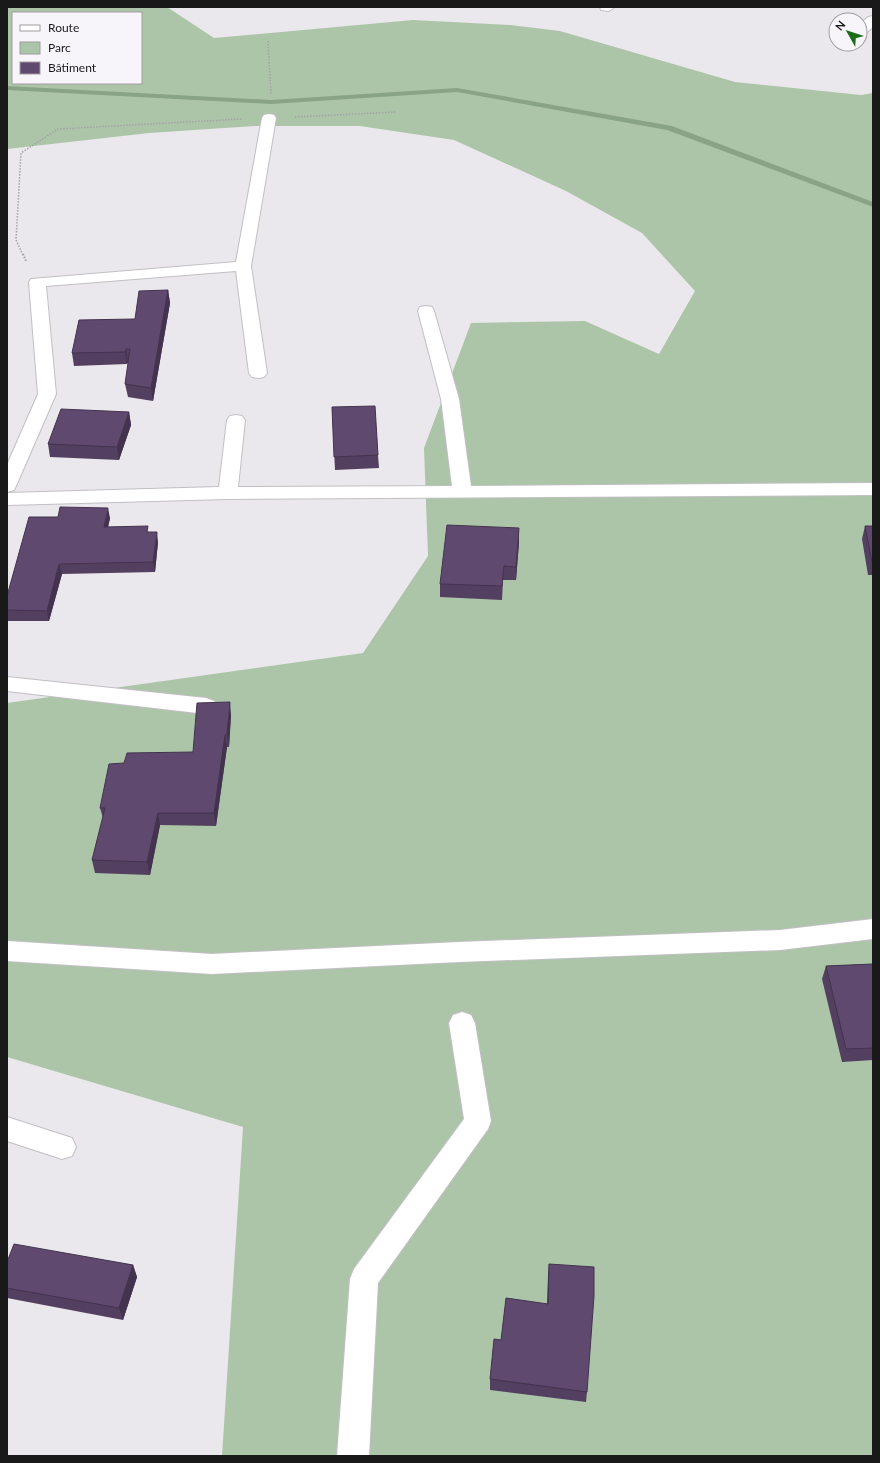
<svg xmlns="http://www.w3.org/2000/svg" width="880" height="1463" font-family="Lato,sans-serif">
<rect width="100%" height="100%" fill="#eae8ec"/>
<!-- green -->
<path fill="#acc5a9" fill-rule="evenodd" d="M7,7H167L214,38L413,20L510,25L560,31L735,82L861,95L873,93V1456H222L243,1127L7,1057V703L363,653L428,556L424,448L471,323L585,321L659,354L695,291L642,233L566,191L454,140L360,126H255L149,133L7,149ZM13,13H141V83H13Z"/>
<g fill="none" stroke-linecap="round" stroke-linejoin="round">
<!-- stream -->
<path fill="#89a386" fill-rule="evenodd" d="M7,86L271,100L457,88L672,126L873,202V207L667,130L457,92L271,104L7,90Z"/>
<defs>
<path id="minor" d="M600,7H615L609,11L601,10Z
M873,16V27L865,34L860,35V24L868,17Z
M269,114L274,115L276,118L251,266L267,373L264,377L258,378L252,377L249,373L236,271L46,286L56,394L16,486L14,490L7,492V465L38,394L29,282L31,279L236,262L262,118L264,115Z
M426,306L432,307L434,311L459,399L471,486L873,483V495L228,499L7,505V493L219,487L227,420L230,416L236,415L242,416L245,420L238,487L452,486L441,399L418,311L420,307Z
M7,677L206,698L214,701L217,706L214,711L206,714L7,691Z
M873,919V939L780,950L459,962L212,974L7,961V941L212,954L459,942L780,930Z
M462,1012L471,1015L475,1023L491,1121L488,1129L378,1283L369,1456H337L350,1279L354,1269L464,1119L449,1023L453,1015Z
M7,1117L72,1138L76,1147L72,1156L62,1159L7,1141Z"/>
</defs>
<!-- minor casing -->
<use href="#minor" stroke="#c2bfc4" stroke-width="2"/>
<!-- path-far1 -->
<path stroke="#a4a2a5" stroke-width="1.5" stroke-dasharray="1.5 1.5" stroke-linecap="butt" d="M268,41L271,94
M295,117L396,112
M23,255L16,240L21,153L58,129L242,119"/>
<!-- path -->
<path stroke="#a4a2a5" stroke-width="2" stroke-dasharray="1.5 1.5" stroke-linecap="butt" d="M23,254L26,261"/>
<!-- minor -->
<use href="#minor" fill="#fff" fill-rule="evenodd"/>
</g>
<!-- wall -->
<path fill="#533f5f" d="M168,290L170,303L153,401L128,397L125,384L129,362H128L127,364L74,366L72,353L135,319Z
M332,407L378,455L379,468L335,470Z
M129,412L131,425L119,460L50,457L48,444Z
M110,518L108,527L149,532L158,542L155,572L62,574L49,621H7V596Z
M865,526H873V575H868L862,539Z
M519,542L516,580H503L502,600L440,597V584Z
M231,715L229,747H227L216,826L160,825L150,875L95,873L92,860L103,818L100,808L124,763L193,752Z
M873,964V1060L842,1062L822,979L826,966Z
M7,1262L133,1265L137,1277L123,1320L7,1298Z
M549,1264L587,1392L586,1402L490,1390V1379L501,1340L547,1304L548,1275Z"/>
<!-- shaded-wall -->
<path fill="#43334e" d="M168,290L170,303L153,401L151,388Z
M126,349L128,362L127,364L125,352Z
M129,412L131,425L119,460L117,447Z
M108,508L110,518L106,537L104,527Z
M519,528V542L516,580V567Z
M157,532L158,542L155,572L153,562Z
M59,564L62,574L49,621L47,611Z
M230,702L231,715L229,747L227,734Z
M225,735L227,747L216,826L214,813Z
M158,813L160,825L150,875L147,862Z
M133,1265L137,1277L123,1320L119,1308Z"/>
<!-- building -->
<path fill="#60496f" stroke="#43334e" d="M168,290L151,388L125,384L130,349H126L125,352L72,353L79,320L135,319L139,291Z
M375,406L378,455L334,457L332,407Z
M61,409L129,412L117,447L48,444Z
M60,507L108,508L104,527L148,526L147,532H157L153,562L59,564L47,611L7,610V596L29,517H58Z
M447,525L519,528L516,567L504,566L502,586L440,584Z
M865,526H873V562H872Z
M230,702L227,734L225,735L214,813H158L147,862L92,860L105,808H100L109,764L124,763L127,753L193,752L197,703Z
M873,964V1048L846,1049L826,966Z
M14,1244L133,1265L119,1308L7,1288V1262Z
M549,1264L594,1267V1296L587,1392L490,1379L494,1339L501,1340L506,1298L548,1304Z"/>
<!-- border -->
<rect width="880" height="1463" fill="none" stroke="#1a191a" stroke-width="16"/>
<!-- legend -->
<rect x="12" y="12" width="130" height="72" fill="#f8f5fa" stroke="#9f9da0"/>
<rect x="20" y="25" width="20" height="6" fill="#ffffff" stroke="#9f9da0"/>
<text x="48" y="32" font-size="12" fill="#1a191a">Route</text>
<rect x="20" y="42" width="20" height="12" fill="#acc5a9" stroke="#9f9da0"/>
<text x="48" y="52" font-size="12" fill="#1a191a">Parc</text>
<rect x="20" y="62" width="20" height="12" fill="#60496f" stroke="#9f9da0"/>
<text x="48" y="72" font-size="12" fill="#1a191a">Bâtiment</text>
<!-- north arrow -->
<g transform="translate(848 32) rotate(309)"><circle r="19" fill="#f8f5fa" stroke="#9f9da0"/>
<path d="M0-3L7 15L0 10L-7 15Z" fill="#1a6e17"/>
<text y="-6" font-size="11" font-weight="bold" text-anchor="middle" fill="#1a191a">N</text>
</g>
</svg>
